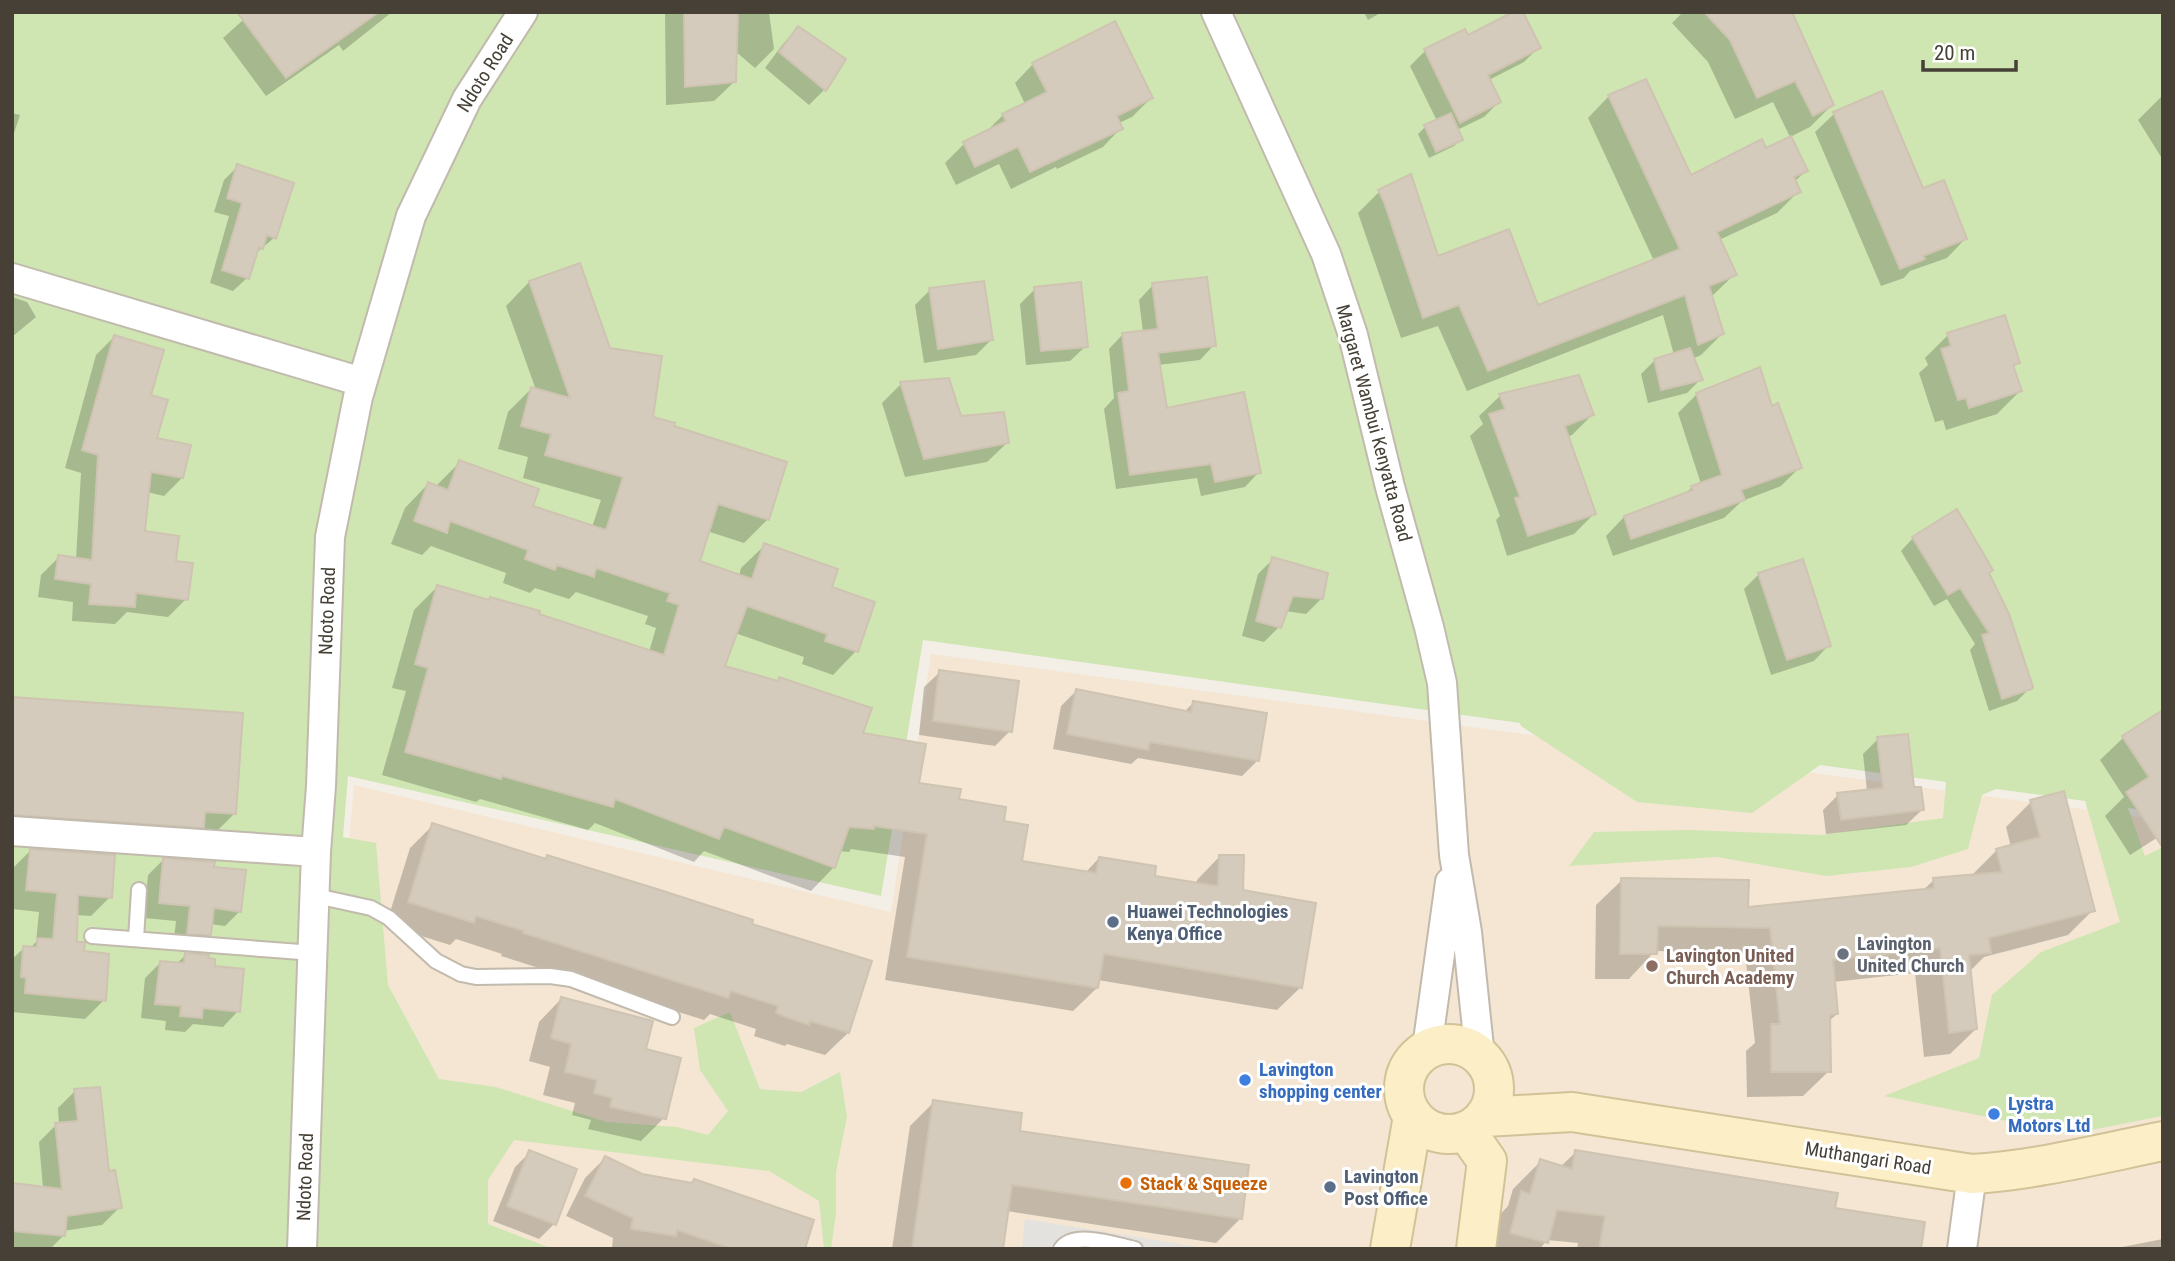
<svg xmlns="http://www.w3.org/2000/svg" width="2175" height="1261" font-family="'Roboto Condensed',sans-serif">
<rect width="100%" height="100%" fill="#f3efe7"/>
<!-- commercial -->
<path fill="#f4e6d3" d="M931,654L2163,820V1249H313L354,785L891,912Z"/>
<!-- green -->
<path fill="#cfe6b2" d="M12,12H2163V812L2128,808L2145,856L2163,847V1116L2071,1134L1884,1096L1979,1058L1992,995L2041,952L2120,922L2085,801L1996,789L1982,795L1968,849L1911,867L1826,876L1717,857L1569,866L1594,832L1690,830L1821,835L1943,818L1946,782L1820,765L1752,813L1637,802L1521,726L1520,723L923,640L881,896L348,776L343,837L376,843L388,985L439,1079L496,1087L607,1122L677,1127L708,1135L728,1111L700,1070L694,1028L730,1012L760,1089L801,1092L840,1072L847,1117L836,1172V1213L831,1249H824L819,1201L769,1171L514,1140L488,1180V1224L553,1249H12Z"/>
<!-- parking -->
<path fill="#e4e2df" d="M1025,1219L1211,1249H1022Z"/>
<!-- shadow -->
<path fill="#0003" d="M252,12H392L343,51L339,45L266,96L223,38Z
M665,12H769L774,49L755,68L735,51L734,82L714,101L666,105Z
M1364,12H1382L1368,20Z
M1683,12H1790L1832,105L1810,127L1790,137L1773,102L1735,119L1708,62L1672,23Z
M798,28L844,60L824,90L809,105L765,68L783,44Z
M1464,31L1468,37L1539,47L1524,62L1489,80L1499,102L1484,117L1457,130L1461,139L1454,146L1429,158L1418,134L1425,127L1437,121L1410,66L1425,51Z
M1033,64L1151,98L1132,117L1119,123L1121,128L1103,147L1057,169L1056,167L1011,189L999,164L956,185L945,163L964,144L985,133L1003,115L1025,104L1015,83Z
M1881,93L1922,190L1965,239L1947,258L1910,271L1904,278L1881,286L1815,132L1834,114Z
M2163,95V160L2138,120Z
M1609,96L1690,177L1766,150L1806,171L1794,182L1799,191L1777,213L1719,240L1735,274L1711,297L1722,334L1701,355L1692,359L1701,379L1687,393L1648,403L1641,374L1655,360L1674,355L1663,315L1467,391L1438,326L1401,338L1358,213L1379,192L1437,258L1537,307L1654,261L1588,118Z
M12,113L20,115L12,139Z
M238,166L274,238L255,254L247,278L233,291L210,283L229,216L214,212L224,180Z
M529,282L609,350L651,418L672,428L768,519L744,543L707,531L697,562L739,576L741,568L765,545L829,588L856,651L833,675L802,664L804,657L735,633L723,667L776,683L780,679L861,734L917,784L1002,823L1020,862L1085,873L1099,858L1153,877L1196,884L1197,880L1220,856L1301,987L1277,1010L1098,980L1097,988L1073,1011L885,980L905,857L851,849L849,852L839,851L834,867L811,891L704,851L694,862L595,823L588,830L480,799L476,802L382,775L406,691L392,688L414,610L437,587L537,615L649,652L656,628L645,624L648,616L576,592L569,599L535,588L530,593L503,583L506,573L431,546L422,555L391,544L405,508L428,484L435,487L460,462L530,507L592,527L601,500L523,478L528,457L498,449L508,412L531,389L536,390L506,306Z
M1153,285L1214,345L1200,360L1158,365L1165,410L1259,472L1245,487L1201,496L1197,478L1116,489L1104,409L1114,398L1109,349L1123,334L1143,332L1139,300Z
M1035,289L1086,346L1070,361L1026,365L1020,304Z
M930,290L991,340L976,355L924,363L915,305Z
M12,297L27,302L36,317L12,337Z
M1948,335L2018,362L2012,368L2020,391L1997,414L1946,430L1943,420L1935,422L1919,373L1928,365L1925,358Z
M114,337L149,396L155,439L182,478L164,496L147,492L143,533L174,563L186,599L168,617L127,612L115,624L72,621L73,602L38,597L41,575L59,557L76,559L81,473L65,468L96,355Z
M1578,377L1592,415L1572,435L1567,437L1594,514L1574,534L1507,556L1496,520L1500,516L1470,436L1483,424L1479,416L1500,396Z
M901,384L960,418L1007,443L987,462L905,477L882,403Z
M1697,394L1771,408L1799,468L1781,486L1742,501L1724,518L1613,556L1606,536L1624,517L1683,496L1692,487L1701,484L1678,413Z
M1913,538L1987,574L2030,688L2017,701L1989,711L1970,650L1975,644L1947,599L1934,606L1901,551Z
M1273,559L1322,598L1306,614L1285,611L1279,627L1264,642L1242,636L1258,574Z
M1759,574L1829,645L1814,661L1771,675L1744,589Z
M940,672L1010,731L995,746L919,735L924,687Z
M1076,691L1184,712L1194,702L1258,760L1242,776L1138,758L1131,764L1053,749L1061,706Z
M12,699L235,813L205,843L187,842L173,857L12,846Z
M2163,712V834L2130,855L2105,816L2124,797L2100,760L2123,738Z
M1878,739L1913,789L1922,810L1906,825L1826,834L1823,810L1838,795L1867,791L1863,754Z
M2031,802L2093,910L2068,935L1984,957L1969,972L1976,1029L1950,1054L1924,1057L1915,973L1833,982L1837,1014L1828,1022L1829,1071L1803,1096L1747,1097L1746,1051L1755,1043L1745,953L1655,951L1629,979H1595L1596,905L1622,880L1746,909L1922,891L1934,880L1971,876L1997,850L2011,847L2006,827Z
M433,825L544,861L548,857L750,925L848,1033L825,1055L787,1044L785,1046L754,1036L756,1029L710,1014L704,1020L501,956L502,954L456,939L450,945L386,925L410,848Z
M30,851L110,897L91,916L76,915L75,943L82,953L104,1000L85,1019L12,1012V959L24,948H30L36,942L39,912L12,909V869Z
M163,860L212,869L240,911L225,926L210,924L209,935L194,950L173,948L176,921L144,918L148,875Z
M186,955L213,968L238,1011L223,1027L193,1024L185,1032L165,1030L166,1021L141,1018L145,978L160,963L176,964Z
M561,999L644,1050L664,1118L641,1141L588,1129L591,1120L572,1115L575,1103L543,1095L550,1067L529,1061L539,1022Z
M75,1091L120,1207L102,1225L63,1231V1236L50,1249H12V1185L43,1188L39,1142L56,1125L59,1124L58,1108Z
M934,1102L1018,1133L1240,1219L1216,1243L1007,1211L1001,1249H892L910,1126Z
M530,1152L554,1224L539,1239L493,1221L515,1167Z
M1576,1152L1833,1210L1919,1249H1577L1578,1243L1547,1240L1540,1249H1486L1494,1221L1508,1206L1513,1189L1541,1161L1560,1167Z
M605,1158L642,1176L690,1185L694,1181L803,1249L612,1248L613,1238L566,1216L585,1178Z
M2163,1239V1249H2112Z"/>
<!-- building -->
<path fill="#d4cbbd" stroke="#cfc3b1" stroke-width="2" d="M237,12H379L286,78Z
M684,12H738L736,82L685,87Z
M1513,12H1523L1541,48L1488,75L1501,102L1460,123L1424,49L1465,29L1468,35Z
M1704,12H1792L1834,105L1813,116L1795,81L1757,98L1730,40Z
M1115,21L1153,98L1117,116L1123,129L1030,172L1018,147L975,167L963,142L1006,121L1002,114L1047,92L1032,63Z
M798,26L846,59L826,91L779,52Z
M1646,79L1691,175L1762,139L1766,148L1791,136L1808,171L1794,177L1801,192L1717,232L1737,275L1709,286L1724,334L1698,345L1685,295L1488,371L1459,305L1423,318L1384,202L1378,190L1411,174L1438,256L1509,229L1538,305L1680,249L1608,95Z
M1882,91L1923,188L1944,180L1967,239L1923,256L1925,259L1900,269L1833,112Z
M1451,113L1463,140L1436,152L1424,125Z
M237,164L294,183L276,239L267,235L263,249L259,247L249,279L222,270L242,203L227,198Z
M580,263L610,348L662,356L653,417L675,423L674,426L787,462L769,520L718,504L700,561L752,579L764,543L838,569L832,587L875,602L858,652L825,641L827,634L747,606L725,666L778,681L779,677L872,708L863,733L926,744L919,783L961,789L959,799L1006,807L1004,821L1028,825L1022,861L1096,873L1099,857L1156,866L1155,876L1218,886L1219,855H1244L1243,890L1316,903L1302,988L1104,954L1098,988L907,957L927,834L874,826V829L849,827L835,868L724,827L719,839L615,799L613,807L502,776L501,779L405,752L428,668L415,664L437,585L489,600L490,597L540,611L539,614L664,655L679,605L667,601L670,593L596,568L594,577L557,565L555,570L525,559L528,550L450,521L447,533L414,521L428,482L448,490L459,460L539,489L533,506L606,530L623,477L545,455L551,434L521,426L531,387L570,398L529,281Z
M1207,277L1216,346L1158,353L1167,408L1244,392L1261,473L1215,482L1211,464L1130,475L1118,393L1129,391L1122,333L1158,329L1152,283Z
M984,281L993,340L938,349L929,288Z
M1081,282L1088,347L1041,351L1034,287Z
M2005,315L2020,363L2013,365L2022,391L1969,408L1966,398L1958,400L1941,349L1951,346L1947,333Z
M114,335L164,350L151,395L168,400L157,438L191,445L183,478L151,472L145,531L179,536L176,561L193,563L188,600L136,593L135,607L89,604L91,584L55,579L58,555L92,560L98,455L82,450Z
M1690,348L1703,380L1661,390L1654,359Z
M1760,367L1772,406L1778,403L1802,468L1741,490L1745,500L1631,539L1624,516L1693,490L1691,486L1722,475L1696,393Z
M1579,375L1594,415L1565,426L1596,514L1528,536L1515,498L1520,497L1489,414L1505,409L1499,394Z
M949,378L961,416L1004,412L1009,443L924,459L900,382Z
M1957,509L1993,570L1989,573L2009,614L2033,687L2032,689L2002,699L1982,635L1989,633L1960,588L1948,595L1912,537Z
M1272,557L1328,573L1323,599L1293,596L1281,628L1256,621Z
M1803,559L1831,646L1787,660L1758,573Z
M939,670L1019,681L1012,732L933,721Z
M1076,689L1191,712L1193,701L1267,713L1259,761L1150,742L1148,750L1067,734Z
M12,697L243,713L236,814L205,812L204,828L12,815Z
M2163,710V848L2126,792L2149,777L2122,736Z
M1908,734L1914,787H1921L1924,810L1841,820L1837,793L1883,788L1877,737Z
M2064,791L2095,911L1989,938L1991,953L1969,955L1977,1029L1949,1033L1940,948L1833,960L1838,1014L1830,1015L1831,1072H1771V1024H1780L1770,928L1658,926L1657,954H1620L1621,878L1749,880L1748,907L1934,888L1933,878L2002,872L1996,849L2040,837L2030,800Z
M432,823L546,859L547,855L660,890L753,920L752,924L872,961L849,1033L810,1021L809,1025L786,1017L776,1013L778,1006L731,991L728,998L523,933L524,931L476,916L474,923L408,902Z
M30,849L115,855L112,898L78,895L77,942H85L84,951L109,954L106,1001L25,993L26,978L21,977L23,946L37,947V938L53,939L57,893L26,890Z
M163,858L215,862L214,867L246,870L241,912L214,908L211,935L187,934L190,906L159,903Z
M185,953L209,955L208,958L215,959V966L244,969L240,1012L203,1008L202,1018L180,1016L181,1006L155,1004L160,961L184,963Z
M561,997L653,1021L646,1049L681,1058L666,1119L610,1107L612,1098L594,1093L597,1080L565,1072L571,1044L551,1038Z
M100,1087L109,1171L115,1170L122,1208L67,1216L65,1236L12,1231V1183L62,1189L55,1123L78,1121L74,1089Z
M933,1100L1022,1113L1020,1131L1249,1165L1242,1219L1012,1185L1003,1249H912Z
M529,1150L577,1169L556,1225L507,1206Z
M1575,1150L1838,1193L1835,1208L1925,1222L1921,1249H1599L1605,1216L1557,1210L1548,1243L1510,1233L1521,1191L1530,1194L1540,1159L1572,1169Z
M605,1156L642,1174L692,1183L694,1179L814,1220L805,1249H732L677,1230L676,1236L631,1229L633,1218L585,1196Z"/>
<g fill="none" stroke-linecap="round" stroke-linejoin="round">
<defs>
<path id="lane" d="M316,896L371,908L389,918L436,961L461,974L476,977L550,976L571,979L672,1017
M92,936L314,953
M136,939L139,890
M1061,1249C1074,1230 1116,1245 1135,1249"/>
<path id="street" d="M1216,12L1326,254L1353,335L1390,487L1429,627L1442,683L1454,855L1467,932L1480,1057
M12,278L362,382
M12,831L316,852
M1427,1048L1450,882
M302,1249L316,852L321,786L330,537L358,397L411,216L467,99L523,12
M1962,1249L1972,1174"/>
<path id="secondary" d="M1404 1089a45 45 0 1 1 90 0a45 45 0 1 1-90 0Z
M1484,1117L1572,1112L1972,1174C2037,1170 2099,1154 2163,1141
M1466,1131L1487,1161L1476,1249
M1390,1249L1413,1116"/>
</defs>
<!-- lane casing -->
<use href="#lane" stroke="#c1baad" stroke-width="18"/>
<!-- street casing -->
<use href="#street" stroke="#c1baad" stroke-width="32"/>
<!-- secondary casing -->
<use href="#secondary" stroke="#d1c298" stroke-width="42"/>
<!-- lane -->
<use href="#lane" stroke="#fff" stroke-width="14"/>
<!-- street -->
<use href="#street" stroke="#fff" stroke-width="28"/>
<!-- secondary -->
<use href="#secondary" stroke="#fcefc8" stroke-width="38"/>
</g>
<!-- markers -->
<g fill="#5c6f8a" stroke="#fff" stroke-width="2.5">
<circle cx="1113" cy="922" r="7"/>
<circle cx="1330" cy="1187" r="7"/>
</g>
<circle fill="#6b7280" stroke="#fff" stroke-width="2.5" cx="1843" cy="954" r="7"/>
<circle fill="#8d6e63" stroke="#fff" stroke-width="2.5" cx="1652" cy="966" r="7"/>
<g fill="#3f7fe0" stroke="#fff" stroke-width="2.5">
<circle cx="1245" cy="1080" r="7"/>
<circle cx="1994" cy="1114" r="7"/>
</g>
<circle fill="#e8710a" stroke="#fff" stroke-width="2.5" cx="1126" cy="1183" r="7"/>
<g text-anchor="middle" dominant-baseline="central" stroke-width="6" stroke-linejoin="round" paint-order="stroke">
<!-- street labels -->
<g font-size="19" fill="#464036" stroke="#fff">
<text transform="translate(485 73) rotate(-58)">Ndoto Road</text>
<text transform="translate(1374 423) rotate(75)">Margaret Wambui Kenyatta Road</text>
<text transform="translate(327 611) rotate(-88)">Ndoto Road</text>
<text transform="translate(1868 1158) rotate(9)">Muthangari Road</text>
<text transform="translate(305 1177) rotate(-88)">Ndoto Road</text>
</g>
<!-- service labels -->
<g font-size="19" font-weight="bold" fill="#4e5e75" stroke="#fff" text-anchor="start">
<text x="1127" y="911">Huawei Technologies<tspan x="1127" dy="22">Kenya Office</tspan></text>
<text x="1344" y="1176">Lavington<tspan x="1344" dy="22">Post Office</tspan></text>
</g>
<!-- worship labels -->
<g font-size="19" font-weight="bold" fill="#5b616d" stroke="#fff" text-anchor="start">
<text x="1857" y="943">Lavington<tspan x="1857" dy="22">United Church</tspan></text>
</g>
<!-- education labels -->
<g font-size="19" font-weight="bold" fill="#785e54" stroke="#fff" text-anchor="start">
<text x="1666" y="955">Lavington United<tspan x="1666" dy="22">Church Academy</tspan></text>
</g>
<!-- shop labels -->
<g font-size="19" font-weight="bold" fill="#366cbe" stroke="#fff" text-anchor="start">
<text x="1259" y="1069">Lavington<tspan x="1259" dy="22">shopping center</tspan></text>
<text x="2008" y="1103">Lystra<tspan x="2008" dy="22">Motors Ltd</tspan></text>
</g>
<!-- food labels -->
<g font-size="19" font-weight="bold" fill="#c56008" stroke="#fff" text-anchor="start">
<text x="1140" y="1183">Stack &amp; Squeeze</text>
</g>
</g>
<!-- border -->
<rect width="2175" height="1261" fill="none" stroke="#464036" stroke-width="28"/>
<!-- scale -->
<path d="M1923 60v10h93v-10" fill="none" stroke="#464036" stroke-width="3.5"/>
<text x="1934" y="60" font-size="21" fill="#464036" stroke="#ffffff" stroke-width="5" paint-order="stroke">20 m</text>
</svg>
